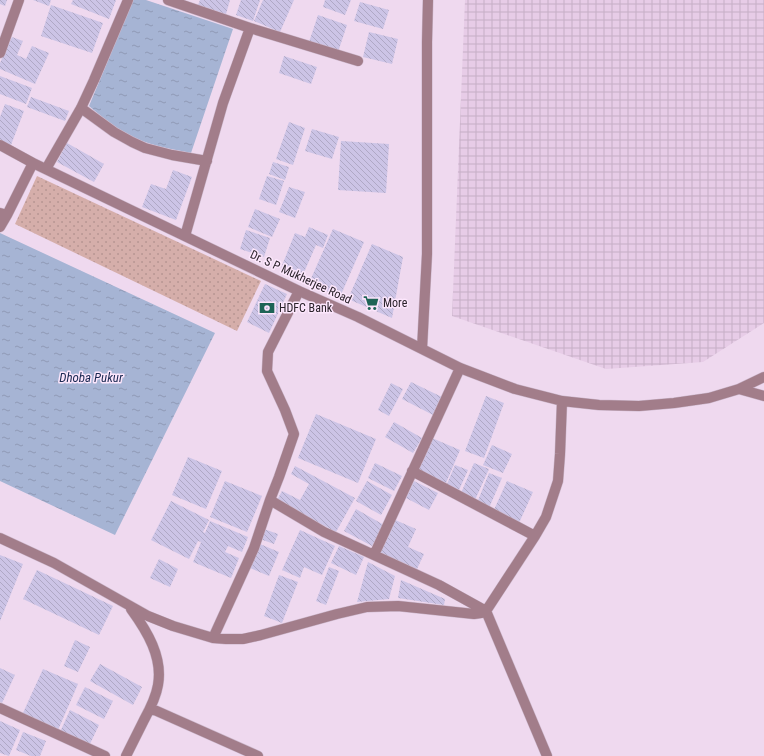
<svg xmlns="http://www.w3.org/2000/svg" width="764" height="756" font-family="'Roboto Condensed',sans-serif">
<defs>
<pattern id="industrial-grid" width="8" height="8" patternUnits="userSpaceOnUse"><rect width="8" height="8" fill="#e7cce7"/><path d="M0 4h8M4 0v8" fill="none" stroke="#c6afc6"/></pattern>
<pattern id="grass-dots" width="8" height="8" patternUnits="userSpaceOnUse"><rect width="8" height="8" fill="#d5aeaa"/><path d="M2 2h.1M6 6h.1" fill="none" stroke="#b79592" stroke-width="1.8" stroke-linecap="round"/></pattern>
<pattern id="water-ripples" width="26" height="14" patternUnits="userSpaceOnUse"><rect width="26" height="14" fill="#a6b4d4"/><path d="M2 4q2-2 4 0t4 0M15 11q2-2 4 0t4 0" fill="none" stroke="#8f9ab6"/></pattern>
<pattern id="building-back-hatch" width="6" height="6" patternUnits="userSpaceOnUse"><rect width="6" height="6" fill="#ccc4e6"/><path d="M-1 5l2 2M0 0l6 6M5-1l2 2" fill="none" stroke="#afa8c5"/></pattern>
</defs>
<rect width="100%" height="100%" fill="#efd9ef"/>
<!-- industrial -->
<path fill="url(#industrial-grid)" d="M465,0H764V323L703,362L606,369L452,316Z"/>
<!-- grass -->
<path fill="url(#grass-dots)" d="M37,176L261,281L237,331L15,224Z"/>
<!-- water -->
<path fill="url(#water-ripples)" d="M133,0H146L233,29L191,153C178,150 164,148 151,144C127,137 108,122 89,106Z
M0,233L215,333L115,535L0,481Z"/>
<!-- building -->
<path fill="url(#building-back-hatch)" d="M0,0H7L5,6L0,4Z
M33,0H51L49,6Z
M73,0H116L109,19L71,4Z
M200,0H230L226,14L198,5Z
M241,0H260L253,21L236,15Z
M263,0H294L280,32L254,21Z
M325,0H351L345,15L323,7Z
M360,2L389,10L383,29L354,21Z
M51,5L103,23L92,53L41,36Z
M318,15L347,25L338,52L309,42Z
M369,32L398,39L392,64L363,57Z
M12,37L23,41L17,55L26,59L32,46L49,53L35,84L0,69V63Z
M284,56L317,67L311,84L279,73Z
M0,76L32,88L26,104L0,94Z
M31,97L69,111L65,121L27,107Z
M5,104L24,111L11,145L0,141V117Z
M289,122L305,128L293,165L276,159Z
M312,129L339,137L332,159L305,151Z
M341,141L389,144L386,193L338,190Z
M67,143L104,164L94,182L57,162Z
M273,162L289,167L285,180L269,174Z
M173,170L192,177L176,220L142,207L151,184L166,189Z
M267,176L284,181L276,205L259,199Z
M289,187L305,192L295,218L279,212Z
M255,209L280,219L272,237L248,227Z
M309,227L328,235L323,248L316,245L302,277L281,268L295,233L305,237Z
M333,229L364,242L340,297L309,283Z
M246,230L270,238L264,257L240,249Z
M372,244L403,257L392,318L348,299Z
M265,284L287,294L269,333L247,322Z
M411,382L442,397L433,415L402,399Z
M391,383L403,389L389,416L378,410Z
M486,396L504,403L484,458L465,451Z
M316,414L376,439L358,483L298,458Z
M394,422L422,438L413,453L385,437Z
M432,438L460,450L446,483L417,471Z
M492,445L512,454L503,473L483,465Z
M188,457L222,471L206,509L172,495Z
M375,463L402,476L394,491L368,478Z
M474,463L489,469L475,500L461,493Z
M455,465L468,470L459,490L447,484Z
M295,466L355,498L336,532L277,500L282,491L300,500L309,484L291,474Z
M489,473L502,478L489,508L477,503Z
M225,481L262,496L247,532L210,517Z
M367,481L392,495L381,515L356,501Z
M414,481L438,493L429,510L406,498Z
M507,481L533,492L519,523L493,512Z
M171,501L209,520L203,532L205,533L210,521L248,537L242,552L228,546L225,552L239,558L231,578L193,562L201,542L198,541L189,559L151,540Z
M356,509L384,525L372,546L344,531Z
M393,519L416,529L408,547L424,554L417,569L379,552Z
M264,529L278,534L274,544L260,539Z
M300,530L335,546L322,575L304,567L300,578L282,570Z
M260,544L279,552L269,576L250,568Z
M339,546L364,557L356,575L331,563Z
M0,555L23,564L0,621Z
M159,559L178,569L170,587L150,578Z
M368,562L395,576L389,599L357,602Z
M329,567L339,571L326,605L316,601Z
M37,570L113,606L99,635L23,599Z
M279,575L298,582L282,623L264,616Z
M401,580L445,599L444,605L398,598Z
M75,640L90,647L78,672L64,666Z
M100,664L142,687L133,705L90,681Z
M0,668L15,675L2,703L0,702Z
M43,669L78,684L58,730L22,715Z
M85,687L113,701L104,719L76,705Z
M70,710L99,725L89,746L60,732Z
M0,721L20,730L9,756L0,753Z
M23,732L46,741L40,756H31L16,750Z"/>
<g fill="none" stroke-linecap="round" stroke-linejoin="round">
<defs>
<path id="minor" d="M168,0L250,28L223,103L185,236
M250,28L358,61
M0,53L19,0
M81,108L114,132L132,142L145,148L172,155L207,161
M0,145L33,163L299,291L358,317L460,368L515,389L562,401L599,405L639,406L674,403L709,398L739,389L764,377
M46,169L81,108L94,80L128,0
M0,213L7,215L33,163
M0,227L7,215
M422,349L427,254V42L428,0
M739,389L764,396
M412,471L535,536
M270,500L324,532L439,585L486,611L547,756
M0,538L54,563L148,616L173,626L213,638L226,639H243L261,635L337,614L367,607L398,606L474,614L481,613L486,611L535,536L546,517L558,481L560,454L562,401
M374,555L460,368
M213,638L254,548L270,500L279,477L294,434L285,410L267,371L268,352L299,291
M0,708L105,756
M150,708L258,756
M126,756C132,744 138,732 144,720C150,709 156,697 158,685C163,657 147,631 131,609"/>
</defs>
<!-- minor casing -->
<use href="#minor" stroke="#ccb8cc" stroke-width="11"/>
<!-- minor -->
<use href="#minor" stroke="#a27d8a" stroke-width="10"/>
</g>
<!-- icons -->
<defs>
<symbol id="supermarket-bare" viewBox="-9 -9 18 18"><path d="M-6-5.5h2.5l.6 2H6L4.5 2H-2.5L-4.4-4H-6ZM-1.5 3.2a1.3 1.3 0 1 0 .1 0ZM3 3.2a1.3 1.3 0 1 0 .1 0Z" fill="#1e6456" stroke="#fce6fc" stroke-width="2.5" paint-order="stroke"/></symbol>
<symbol id="bank-bare" viewBox="-9 -9 18 18"><path d="M-6-4H6V4H-6ZM0-2.3a2.3 2.3 0 1 0 0 4.6a2.3 2.3 0 1 0 0-4.6Z" fill="#1e6456" stroke="#fce6fc" stroke-width="2.5" paint-order="stroke"/></symbol>
</defs>
<g fill-rule="evenodd">
<use href="#supermarket-bare" x="360" y="292" width="22" height="22"/>
<use href="#bank-bare" x="256" y="297" width="22" height="22"/>
</g>
<g text-anchor="middle" dominant-baseline="central" stroke-width="3" stroke-linejoin="round" paint-order="stroke">
<!-- street labels -->
<g font-size="12" fill="#2a222a" stroke="#fce6fc">
<text transform="translate(301 277) rotate(25)">Dr. S P Mukherjee Road</text>
</g>
<!-- poi labels -->
<g font-size="12" fill="#2a222a" stroke="#fce6fc" text-anchor="start">
<text x="383" y="303">More</text>
<text x="279" y="308">HDFC Bank</text>
</g>
<!-- water labels -->
<g font-size="13" font-style="italic" fill="#192851" stroke="#fce6fc">
<text x="91" y="377">Dhoba Pukur</text>
</g>
</g>
</svg>
